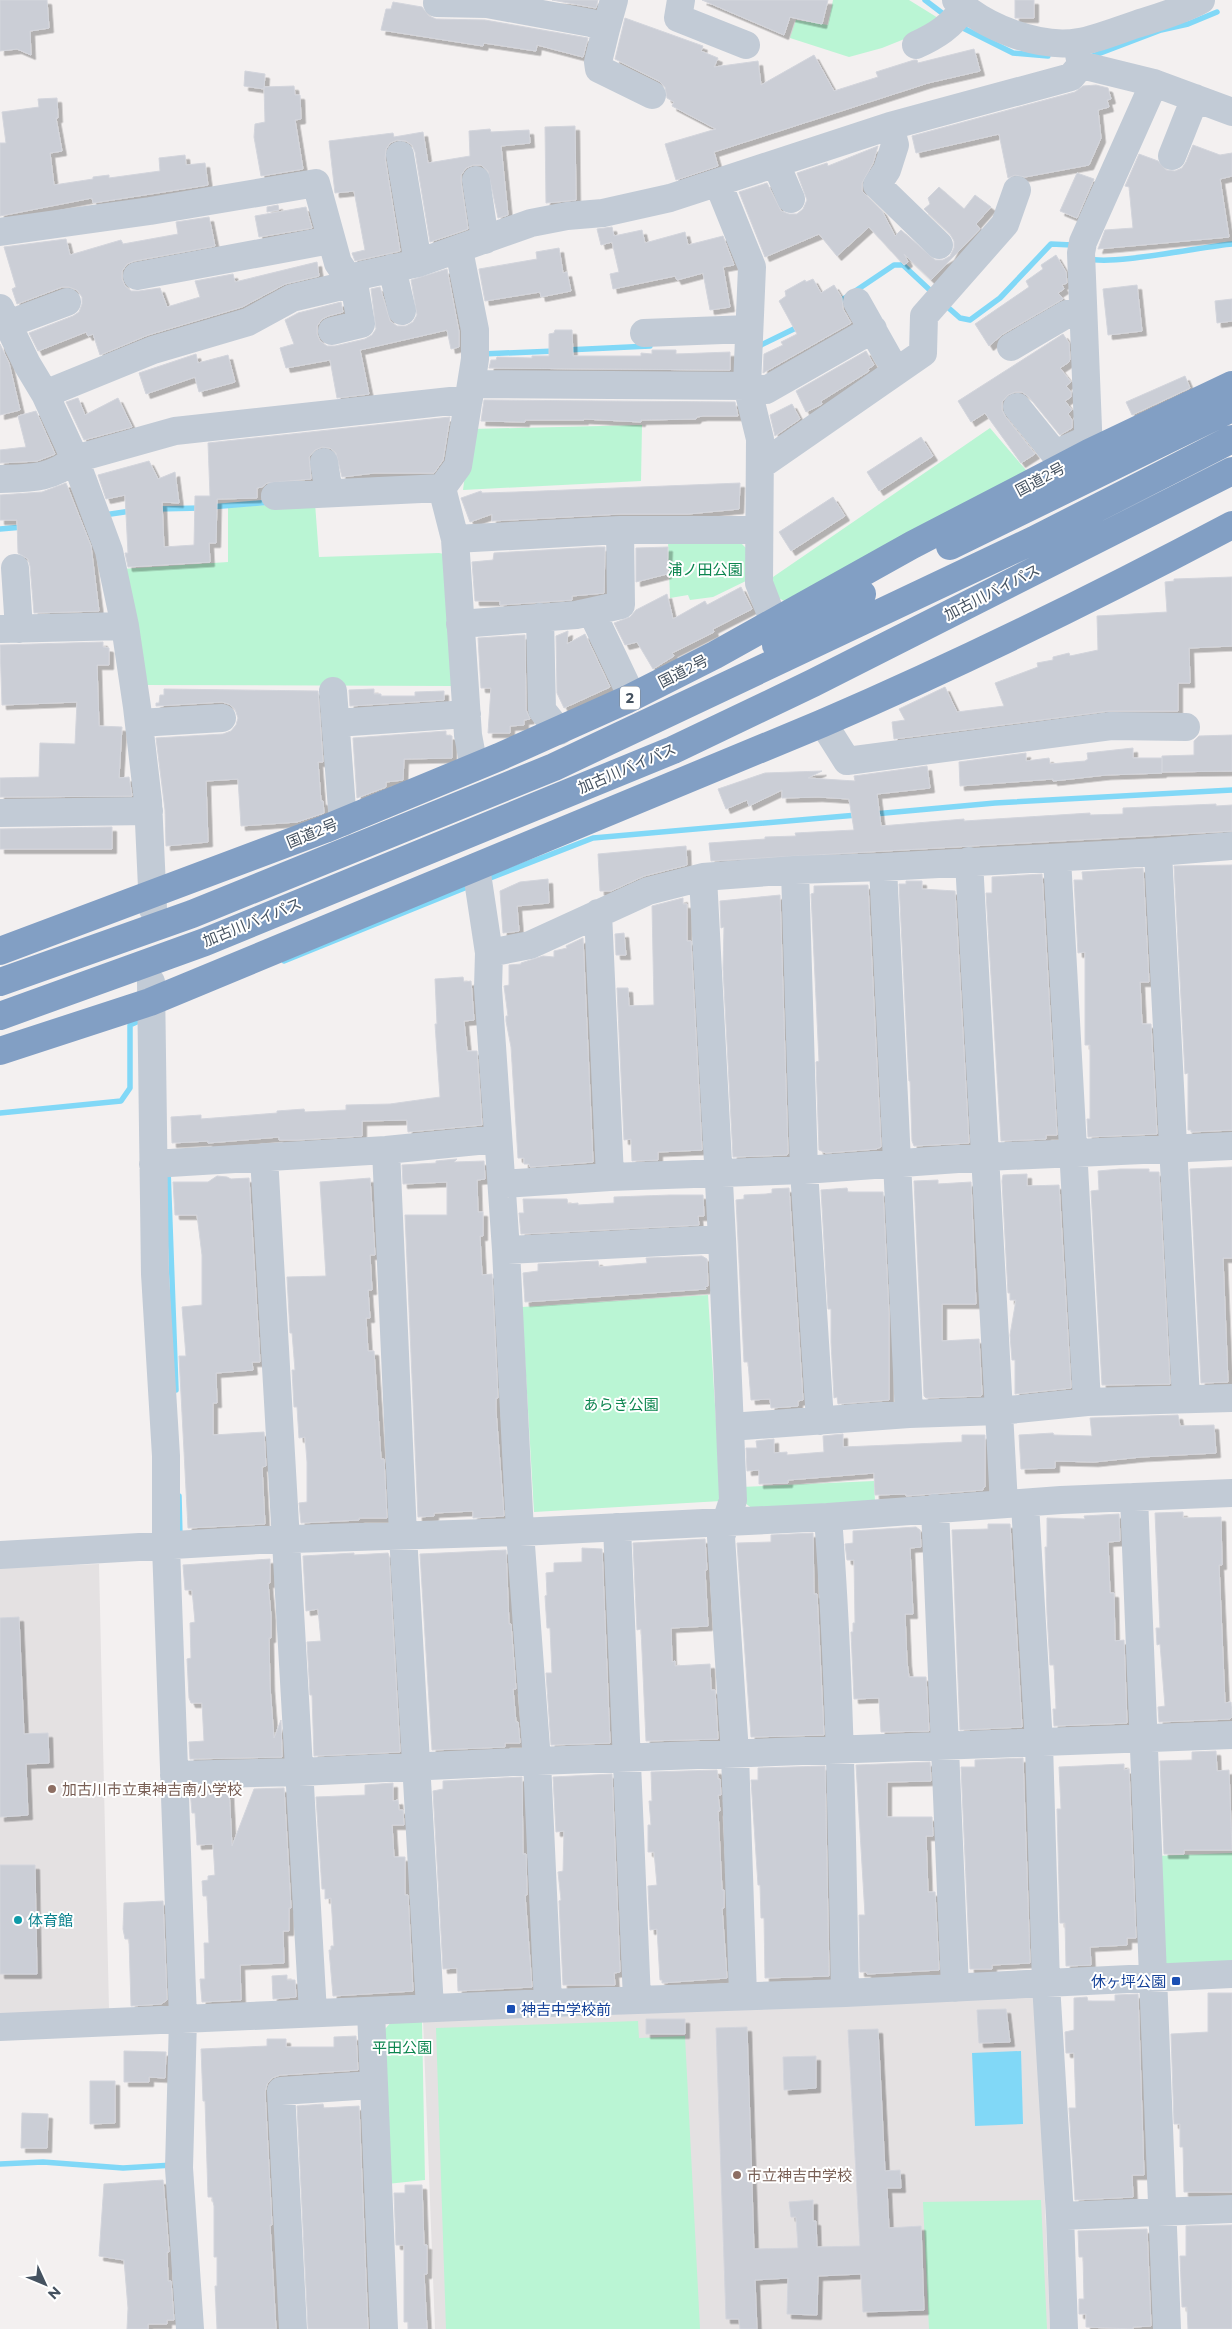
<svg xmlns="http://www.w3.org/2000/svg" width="1232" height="2329" font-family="Montserrat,'Noto Sans JP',sans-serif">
<defs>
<filter id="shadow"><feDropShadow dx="4.5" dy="4.5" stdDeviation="0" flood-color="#0004"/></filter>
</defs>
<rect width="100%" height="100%" fill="#f3f0f0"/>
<!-- education -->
<path fill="#e4e1e2" d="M99,1564L109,2010L0,2015V1568Z
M1032,1996L1037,2002L1050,2329H435L423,2020Z"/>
<!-- green -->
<path fill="#baf5d4" d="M833,0H909L943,21L927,30L882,48L849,57L790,38L796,20L828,25Z
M642,425L641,481L463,490L471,429Z
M990,428L1031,476L786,602L773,595V577Z
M315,503L319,557L439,553L444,554L452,686L142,685L122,569L228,562V507Z
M736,538L747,549L750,579L713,597L690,600L688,595L670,598L668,541Z
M708,1295L721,1501L534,1512L522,1307Z
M874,1481L875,1502L753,1509L741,1500V1487Z
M1232,1853V1962L1167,1964L1161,1959L1156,1856Z
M422,2020L425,2180L387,2184L380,2035L392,2021Z
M638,2021L639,2038L685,2036L700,2329H446L436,2028Z
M1041,2200L1047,2329H929L923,2202Z"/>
<!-- water -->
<path fill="#81d8f7" d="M1021,2051L1023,2124L975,2126L972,2053Z"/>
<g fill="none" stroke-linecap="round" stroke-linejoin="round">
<!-- stream -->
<path stroke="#81d8f7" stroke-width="5.5" d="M925,0L946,16
M959,26L1013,53L1048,56
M1090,57L1161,30L1188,24L1217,12
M1088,258C1105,267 1206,246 1232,244
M943,303L960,318L970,320L1000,298L1051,244L1072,245L1075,248
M836,304L894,265H903L933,293
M757,347L800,326
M566,350L650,346
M482,354L555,351
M210,507L271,502
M156,509L201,508
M104,515L131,511
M0,529L23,527
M874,814L995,803L1232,790
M485,880L593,838L857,815
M284,961L472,885
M0,1113L121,1101L130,1088V1025L143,1019
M168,1169L176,1390
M179,1496L180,1537
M0,2164L43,2162L123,2168L173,2165"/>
</g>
<!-- building -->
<path fill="#cbced6" stroke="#d3d5dc" filter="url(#shadow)" d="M0,0H47L49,28L30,31L31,55L17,49L0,51Z
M552,0H598L596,8Z
M702,0H828L822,24L790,17L784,35Z
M1015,0H1034V18H1015Z
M393,2L422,7L429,16L436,19L485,20L588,38L583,57L537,45L536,51L484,43L483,46L381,30L386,9H391Z
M625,18L703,46L701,51L718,58L714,67L758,61L761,85L814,55L834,91L878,77L876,72L914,60H917L918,63L974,49L980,71L928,83L714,152L718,166L676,180L665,144L716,129L672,106L674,102L667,98L665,87L659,81L615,59Z
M245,71L265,74L264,89L244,86Z
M1096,85L1108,88L1111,99L1107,100L1109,107L1098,110L1101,138L1089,165L1025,177L1015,175L1008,178L999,134L916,153L912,136L1075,92L1083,86Z
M294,86L295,95H300L301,119L295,120L303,169L261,176L254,137L255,124L265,122L264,87Z
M57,98L58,118H56L62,151L50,153L54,185L93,179V177L109,175V178L160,171L159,158L185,155L186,165L205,163L208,185L93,203L92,198L0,216V143H6L2,112L39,107L38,99Z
M575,126L576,200L546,203L545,127Z
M490,129L491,132L529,130L530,143L501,146L508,215L498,218L488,171L481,165H473L466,168L461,175V182L468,229L430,242L415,152L412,145L406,141L397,140L390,143L386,149L385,158L400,251L355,261L352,253L365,250L354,191L335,193L329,141L393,133L394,137L423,132L428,163L470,156L469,131Z
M1193,145L1220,155L1232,153V176L1220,179L1229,237L1098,249L1105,230L1133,228L1129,187L1125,186L1139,154L1158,161L1166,170L1175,171L1182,168L1186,162Z
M878,146L873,163L862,183V191L882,211L895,236L901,230L935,260H943L950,256L954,248V241L950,234L924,209L930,204L928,198L939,187L964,209L975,195L991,207L976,224L980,229L931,280L904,254L908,262L904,265L869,227L837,256L819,234L765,257L739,192L767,183L781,211L789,214H797L803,209L807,200L797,173L827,163L828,166Z
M1077,173L1094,179L1077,218L1060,211Z
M278,205L279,210L267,212V207Z
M306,207L312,228L259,237L255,216Z
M209,217L215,246L134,261L127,264L122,271V279L125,286L131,291H139L160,288L167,307L200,297L195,281L233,274L235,282L317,262L319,276L285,284L242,307L148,335L100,355L93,334L88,336L86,332L38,351L29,333L73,316L79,312L82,304V297L77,290L69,287H62L17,304L12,289L16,287L4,247L66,239L70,255L121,240L123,244L178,234L176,222Z
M612,227L614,236L642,230L645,243L685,232L688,245L723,236L734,265L723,267L730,307L710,310L703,273L677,280L675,276L613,289L610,274L619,272L612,242L601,245L597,229Z
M559,248L563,273L567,272L571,291L541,297L540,292L485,301L479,269L537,259L536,252Z
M1056,255L1066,272L1067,283L1062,285L1064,289L1058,293L1063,299L1003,334L989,346L975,324L1029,287L1026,281L1043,269L1041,265Z
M447,269L459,332V347L451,349L447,330L360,350L369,394L337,398L330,360L286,368L280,348L294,344L285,320L298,313L341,302L343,312L328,316L322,319L317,326V334L320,341L327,346H335L365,339L372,335L376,329L371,289L380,287L390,321L397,326H406L413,322L417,315L411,280Z
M813,279L821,293L834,285L842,298L843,309L851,323L763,373L764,354L783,345L781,342L797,334L779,301L786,296L785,291L805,280L806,282Z
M1137,285L1142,331L1108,335L1103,289Z
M1232,299V321L1217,323L1215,301Z
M555,330H572L573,356H641V353L652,354V350H676V354L730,352V370L489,368L491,360H496L497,357L532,358V356H549V334L554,333Z
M1063,334L1069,343L1070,359L1069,362L1060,368L1071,382L1066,386L1071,392V397L1065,401L1072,410L1068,414L1072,420V428L1060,435L1029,397L1022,392H1015L1008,395L1002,402V410L1005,416L1035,454L1021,463L985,413L971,422L958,401Z
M0,344L9,363L20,410L0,415Z
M866,351L874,365L868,369L869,371L821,401L822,404L806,412L796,391Z
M196,354L198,363L228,355L235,382L199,392L195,377L146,394L139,373Z
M1185,376L1190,388L1132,415L1126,402Z
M78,398L85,415L118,398L132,427L84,440L66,402Z
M484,400L735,402L738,416H703L697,417L696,419L641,420V422L584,419V420H525V422L481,421Z
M792,404L800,419L775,436L770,415Z
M36,411L55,454L37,461L0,463V450L26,447L18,416Z
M450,417L443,460L434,473H374L342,477L336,453L330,448L322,447L315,450L309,457L311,479L267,483L262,487L257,488V498L217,499L216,543H209L210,562L128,567L125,553H128L125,495L106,499L98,475L149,461L158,479L175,472L179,503L162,502L164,547L194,545L195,496H210L208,443Z
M921,437L933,456L879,491L867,472Z
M66,483L91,546L99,611L34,613L30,566L28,559L18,553L17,520H0V495L42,492Z
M740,483L739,509L688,514H620L492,521V514L470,522L461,498L481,491L482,493L516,492Z
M833,497L845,516L791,551L779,532Z
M597,547H605L604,593L572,596V600L500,605V601H475L472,562L493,560L494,553Z
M668,547L667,574L636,582V548Z
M1232,577V646L1189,648L1190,683H1178V711H1109L894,739L892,722L905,720L899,709L945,687L957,712L1004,706L995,683L1038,667L1037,663L1053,660V657L1069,653L1070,656L1098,650L1097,616L1167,612L1165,582L1174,581V579Z
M741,587L752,609L713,629L714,632L672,653L674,656L653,669L637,642L625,645L614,623L630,617L636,610L667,594L673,619L705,601L707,605Z
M568,631L567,644L585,634L610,687L564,708L557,693L556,636Z
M525,635L526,710L530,719L524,720V725L510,726V733H488L491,688H481L478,638Z
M103,642V647L109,648V665H97L99,726L122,727L119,778L129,777L132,796L0,797V778L39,777L40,743L75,744L77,702L2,705L0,645Z
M164,689L318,691L323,762H318L321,801H323L324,813L297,822L241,826L238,779L206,781L208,842L166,846L165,810L156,738L223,734L231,731L236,725L238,718L235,709L229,704L222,702L156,706V703H159L160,695H164Z
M374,689V694H381V696H415V692L444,691V700L350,706L349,690Z
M446,731V735L452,736V758L404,759L403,780L386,782V787L357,798L353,738Z
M1232,735V771L1162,772V756L1194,755V741L1199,736Z
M1133,748V758H1162V773L1106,775L1053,781V779L960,786L959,762L1026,753V761L1049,758L1050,764L1085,761L1088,759L1087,753Z
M927,766L930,788L877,794L881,826L964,819V821L1090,813V815L1123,814V808L1216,804V806L1232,805V831L711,861L709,843L765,839V837L796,836L795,833L854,830L849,799L818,797L782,798V790L749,806L747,800L726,809L718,789L765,773L822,771L808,778L855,781L854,776Z
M112,827V849H0V829Z
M686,846L687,865L644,876L611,891H600L598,854Z
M1232,865V1130L1191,1132V1130H1188V1073L1185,1074L1174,866Z
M1143,868L1149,982H1140L1142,1024H1151L1157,1134L1088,1137L1087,1119H1090V1045H1085V952L1078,953L1074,880H1083L1082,872Z
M1042,874L1057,1135H1046V1139L1001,1141L986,893H992V877Z
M548,879L549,903L517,906L519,931L503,933L500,891L520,882Z
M906,881H922V889L955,891L969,1143L914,1146L912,1141L910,1081H909L899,884H906Z
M868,885L881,1147L876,1149L826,1153L819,1150L816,1062L819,1061L811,894L814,893V886Z
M780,895L788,1153L787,1155L733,1157L723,968L724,927L721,928L720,901Z
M683,898V904H687V941H691L702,1150L658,1152V1160L632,1161L631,1139L624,1140L617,988H628L629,1006L654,1005L652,906Z
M624,933L626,955H616L615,934Z
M583,938L593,1162L530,1167L529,1164H524V1158H518L511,1047L506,1021V1016H508L504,986L509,985V965L521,964V963L543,956L554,957V951L567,948L566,946Z
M463,977L464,982L471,981L474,1020L464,1021L467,1051H477L482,1125L408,1132L407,1120L362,1121V1136L297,1140H279V1137L208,1143V1141L172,1143L171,1117L201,1115V1119L277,1113V1111L304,1109L305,1112L346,1110V1105L390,1104L440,1097L435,1024H437L435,979Z
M457,1159L454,1162L484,1161L485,1179L477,1180L478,1212H483V1236H480L482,1275L492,1274L498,1398H496V1411L504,1516L473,1518V1511L434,1513V1516L418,1517L405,1215H447V1182L403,1184L402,1165L436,1163V1161Z
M1232,1167V1258H1223L1228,1382L1201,1383L1190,1169Z
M1120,1169H1149V1172H1159L1170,1384L1102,1385L1091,1191L1099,1190L1098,1171Z
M1027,1174V1186L1059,1185L1071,1388L1015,1394V1360H1012L1010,1335L1016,1300H1010V1293H1008L1002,1181L1003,1175Z
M217,1176L227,1177L231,1179L249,1178L260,1362H252L253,1370L216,1373L217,1403H213V1435L264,1432L266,1466L262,1467L265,1524L188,1528L179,1356H186L182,1307L202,1305V1255L197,1215H175L173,1182H208Z
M370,1178L375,1255H370L372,1290H368L370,1318H366L368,1351H374L381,1459H384L387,1518H359V1520L301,1523L299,1503L307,1502V1462L305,1437L299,1438L297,1407H294L292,1370H295L292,1333H290L287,1277L326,1276L320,1182Z
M938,1180V1184L971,1182L976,1304H942V1341L979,1339L982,1394L981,1396L926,1398L924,1396L914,1181Z
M789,1188L803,1400L798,1401V1406L771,1408L770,1399L751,1400L748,1362H744L736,1200L744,1199V1195L766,1194L772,1193V1189Z
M847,1188L848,1192H883L889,1314V1400L838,1404L837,1397L834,1398L831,1342V1309H828L821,1190Z
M670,1195H703L704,1216H698L699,1225L521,1234L519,1213H524L523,1199H567L568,1204L578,1203V1205L614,1203V1197Z
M702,1256L707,1259L708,1286L705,1287L706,1289L525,1302L523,1273L538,1271V1264L598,1261L599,1267L647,1263L646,1258Z
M1178,1415L1180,1426L1214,1425L1216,1453L1141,1457L1094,1462L1055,1461V1468L1021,1469L1019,1435L1053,1433L1054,1435L1092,1436L1090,1418Z
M843,1434V1447L962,1442V1435H985V1487L983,1488V1490L906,1496V1494L875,1495L874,1473L788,1480V1483L759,1484V1470L747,1471L746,1448H757L756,1441L774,1439V1453L787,1452V1455L824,1452L823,1436Z
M1183,1512V1518L1221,1517L1222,1565H1219L1225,1703L1231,1702L1232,1717L1230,1719L1159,1722L1158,1707L1165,1706L1160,1644L1157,1645L1156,1628H1160L1155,1513Z
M1119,1514L1120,1541L1108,1542L1110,1593H1114L1115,1641L1124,1640L1127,1723L1054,1726L1053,1709H1056L1054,1665H1050L1047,1614L1045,1547H1047V1518L1085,1519L1084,1516Z
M988,1524H1010L1022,1727L960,1730L952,1530L988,1529Z
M916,1527L920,1530L921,1547L910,1548L913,1614H905L907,1662L909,1677H926L929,1731L881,1732L879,1698L854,1699L851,1632H853V1623H855L854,1560H847L845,1544L853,1543V1531Z
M813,1533L814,1594H817L824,1735L751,1737L737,1543L771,1542V1535Z
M705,1539L707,1570H705L708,1626L671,1628L672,1662L675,1661V1666L710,1664L711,1690H715L718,1739L646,1741L641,1629L637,1630L633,1543Z
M582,1548L602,1549L610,1743L551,1745L546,1673H552L550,1628H547L545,1596L547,1595L546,1573L554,1572V1563L582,1562Z
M506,1550L509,1624H511L516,1689H513L516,1722H518L520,1743H505V1747L432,1750L420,1554Z
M354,1553V1555L388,1553L389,1556L400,1752L314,1756L312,1695H310L307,1642L321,1641L318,1609L306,1611L303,1556Z
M270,1559V1583H268L271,1616V1638H269L270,1687L274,1738L281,1720L282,1757L190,1759L189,1742L204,1741L202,1703H191L189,1698L187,1659L191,1658L190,1623L195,1622L192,1590H185L183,1565Z
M19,1617L24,1734L48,1733L49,1763L26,1764L28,1815L0,1817V1618Z
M1216,1751L1217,1771L1229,1770L1232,1850H1184V1854H1164L1160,1761L1192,1760V1752Z
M1023,1758L1030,1963L992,1965V1969H970L961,1767H975V1760Z
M930,1762L931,1781L887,1782V1817H932L933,1836H926L927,1863L928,1892H935L939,1970L867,1974V1972H860L859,1915H865L856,1765Z
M1124,1764V1770L1129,1769L1136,1938H1127V1945L1090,1947L1091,1965L1066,1966L1065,1923H1060L1057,1809H1061L1059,1767Z
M825,1766L829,1976L765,1978L764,1918H761L760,1885H758L751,1780H758V1768Z
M717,1770L718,1779H720L721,1795H718L720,1811H718L722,1890H724V1908H722L727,1978L662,1983V1980H660L657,1929L650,1930L648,1886L657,1885L654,1852H648V1825H651L649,1801H652L651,1772Z
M612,1774L620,1972L614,1973L615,1985H563L559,1901L561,1900L558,1872L563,1871L564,1831L556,1832L553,1777Z
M522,1777L523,1854H526L527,1895H525L532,1987L458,1991L457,1968L443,1969L433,1791L443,1789V1781Z
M393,1783V1801L398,1800L399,1810H403L404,1825H392L394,1857H405V1895H408L413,1991L333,1996L329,1950H331V1946H334L331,1898L325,1899V1889H322L316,1797L365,1795V1785Z
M284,1788L291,1908H289V1931H283L284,1963L240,1965L241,2000L202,2002L200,1979H205L204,1943H209L207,1896H203L202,1881L208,1880V1876L215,1875L213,1844L197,1845L195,1813H192L190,1790L229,1789L232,1846L254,1789Z
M0,1865H35L37,1974H0Z
M163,1901L167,2000L161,2004L131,2006L129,1939H125L123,1929L124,1903Z
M287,1975V1980H295L296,1997L273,1999L272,1976Z
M1208,1993H1232V2192H1184L1183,2147H1180V2124H1174L1171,2034L1208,2032Z
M1138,1994L1144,2175H1132L1133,2197L1075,2200L1069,2108H1076L1074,2053H1066L1065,2032L1074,2030V1998L1087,1997L1088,2001H1115V1995Z
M1006,2009L1010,2042L979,2043L977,2010Z
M646,2019H685V2034H646Z
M747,2027L754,2249L798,2248L796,2217H791L789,2202L813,2200V2221H816L817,2247L860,2246L848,2030L878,2029L885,2171L900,2170L901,2188H887L889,2228L921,2226L924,2310L863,2312L861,2274L818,2276L817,2315L787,2314L788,2278L755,2280L757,2329H740L739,2319H726L716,2028Z
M356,2036L358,2070L280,2075L272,2078L267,2084L265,2092L272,2225H270L276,2329H217L215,2286H217V2257H214V2206L212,2197H208L205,2101H203L201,2049L267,2046V2039H286V2047H334V2037Z
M124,2051L166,2052L165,2078L149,2077V2082H124Z
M816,2056V2088L784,2090L783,2057Z
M90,2081H115V2123L90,2124Z
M323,2104L324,2108L359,2106L368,2329H308L297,2106Z
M22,2113L48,2114L47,2148H21Z
M163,2180L169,2252H167L168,2281H171L174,2320H167V2324H148V2329H127L128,2308L124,2260L99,2256L104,2184Z
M405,2185H422L424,2245H427V2274H424L427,2329H408V2322H404V2245H396L394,2193H405Z
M1232,2225V2329H1188L1187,2307H1182L1180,2256H1186V2226Z
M1147,2229L1151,2326L1133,2327V2329L1086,2327V2314H1079V2299H1084L1083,2257H1079L1078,2231Z"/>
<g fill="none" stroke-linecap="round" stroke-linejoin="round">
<!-- minor -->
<path stroke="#c2cbd6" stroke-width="28" d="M681,0L678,18L746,45
M956,0C984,27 1039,49 1079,42C1098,39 1118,30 1137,24C1159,17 1181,11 1201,0
M437,3L487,4L591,23L606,29L614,0
M606,29L598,62L599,69L652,95
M916,45C936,36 952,26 964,7
M1081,65L1154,83L1232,112
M890,126L895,145L887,170L877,185L939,245
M400,155L418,263
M1172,156L1195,98
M776,164L791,199
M476,180L485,240
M718,183L752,267L747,386L760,439L759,583L774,622
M0,232L150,211L316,183L338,263L345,273L353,277L418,263L531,223L567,216L603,213L670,198L890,126L1071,77L1081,65L1077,43
M459,250L475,330V359L458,466L442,488L455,539L468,735L474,767
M392,268L402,311
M137,276L330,240
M857,302L888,357
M0,308L27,364L45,394L75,459L109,551L125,626L137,707L148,801L153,909
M8,324L67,302
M644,333L749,329
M1011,347L1067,314L1082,312
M472,384L747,386L766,390L873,329
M45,394L153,350L248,322L292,298L347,285L353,277L361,324L332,331
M1017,407L1055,454L1088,439
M1089,453L1081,253L1083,242L1154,83
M324,462L329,493
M760,466L923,353L924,316L1005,224L1017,190
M0,479C30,478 51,479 75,459L175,431L469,399
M275,496L442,488
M455,539L620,530H759
M15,568L19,629
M540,617L542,710L559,731
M596,621L632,697
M460,624L576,615L621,605L620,530
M0,629L125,626
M333,691L343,822
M139,723L222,718
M336,723L467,714
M823,723L847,761L1111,726L1186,727
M0,813L149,811
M1158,852L1186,1399
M1057,858L1087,1402
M969,861L1004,1504
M476,867L489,953L488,988L506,1250L520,1532L537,1761L548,2003
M883,867L909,1414
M795,870L804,1170L820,1421
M703,877L722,1239L733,1500L721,1537L735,1754L743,1996
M598,913L610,1177
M489,953L530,945L648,891L703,877L795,870L883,867L1158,852L1232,846
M151,982L155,1274L166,1456V1546L183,2019L179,2168L190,2329
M386,1150L403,1535L430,2008
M264,1157L313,2013
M153,1164L386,1150L498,1139
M502,1184L610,1177L804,1170L986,1157L1232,1146
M506,1250L722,1239
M730,1427L909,1414L999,1411L1087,1402L1232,1398
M1134,1497L1167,2329
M1025,1504L1039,1744L1046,1984L1060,2216L1064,2329
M935,1508L955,1988
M828,1517C840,1675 842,1834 845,1993
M617,1527L637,2000
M0,1555L259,1540L520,1532L828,1517L1061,1500L1232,1493
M174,1775L299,1772L537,1761L1232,1735
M371,2011L384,2329
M0,2027L548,2003L845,1993L1232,1974
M1060,2216L1232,2209
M293,2329L281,2091L372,2085"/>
<!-- highway -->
<path stroke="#829fc4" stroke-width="28" d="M950,546L1232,408
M776,645L862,594
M0,951L325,829L499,757L626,700L715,655L912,545L1089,453L1232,385
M0,982L192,914L554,767L1034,540L1232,439
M0,1016L205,942L673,750L813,683L1232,471
M0,1051L150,1002L823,723C962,663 1098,596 1232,525"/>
</g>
<!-- markers -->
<g fill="#8d6e63" stroke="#fff" stroke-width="2">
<circle cx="52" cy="1789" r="5"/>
<circle cx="737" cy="2175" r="5"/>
</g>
<circle fill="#0f9aa8" stroke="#fff" stroke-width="2" cx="18" cy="1920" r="5"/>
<g fill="#1a4fb4" stroke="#fff" stroke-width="2">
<rect x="1171" y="1976" width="10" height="10" rx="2.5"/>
<rect x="506" y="2004" width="10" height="10" rx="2.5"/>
</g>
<g text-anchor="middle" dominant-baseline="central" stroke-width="4" stroke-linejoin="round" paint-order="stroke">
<!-- shield labels -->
<rect fill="#fff" stroke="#7d8690" stroke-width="1" x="620" y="686.5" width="20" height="23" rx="4"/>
<g font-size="14" font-weight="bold" fill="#455260">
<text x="630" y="698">2</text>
</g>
<!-- street labels -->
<g font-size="15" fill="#455260" stroke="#fff">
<text transform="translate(1040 479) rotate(-28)">国道2号</text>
<text transform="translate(992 592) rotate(-27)">加古川バイパス</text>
<text transform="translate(683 671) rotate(-27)">国道2号</text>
<text transform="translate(627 768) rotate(-23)">加古川バイパス</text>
<text transform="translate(312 833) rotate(-22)">国道2号</text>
<text transform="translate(252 922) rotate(-22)">加古川バイパス</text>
</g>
<!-- park labels -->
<g font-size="15" fill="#0c854f" stroke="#fff">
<text x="705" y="569">浦ノ田公園</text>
<text x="621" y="1404">あらき公園</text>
<text x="402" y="2047">平田公園</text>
</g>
<!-- education labels -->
<g font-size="15" fill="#785e54" stroke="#fff" text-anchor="start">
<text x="62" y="1789">加古川市立東神吉南小学校</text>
<text x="747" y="2175">市立神吉中学校</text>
</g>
<!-- culture labels -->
<g font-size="15" fill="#0d838f" stroke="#fff" text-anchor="start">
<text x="28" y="1920">体育館</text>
</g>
<!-- transit labels -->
<g font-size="15" fill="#164399" stroke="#fff" text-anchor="end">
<text x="1166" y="1981">休ヶ坪公園</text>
<text x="521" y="2009" text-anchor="start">神吉中学校前</text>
</g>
</g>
<!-- north arrow -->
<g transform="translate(45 2284) rotate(134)" stroke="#ffffff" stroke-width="4" paint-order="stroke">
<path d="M0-4L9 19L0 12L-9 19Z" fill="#455260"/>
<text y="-8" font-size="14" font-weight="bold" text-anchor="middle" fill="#455260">N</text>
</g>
</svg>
